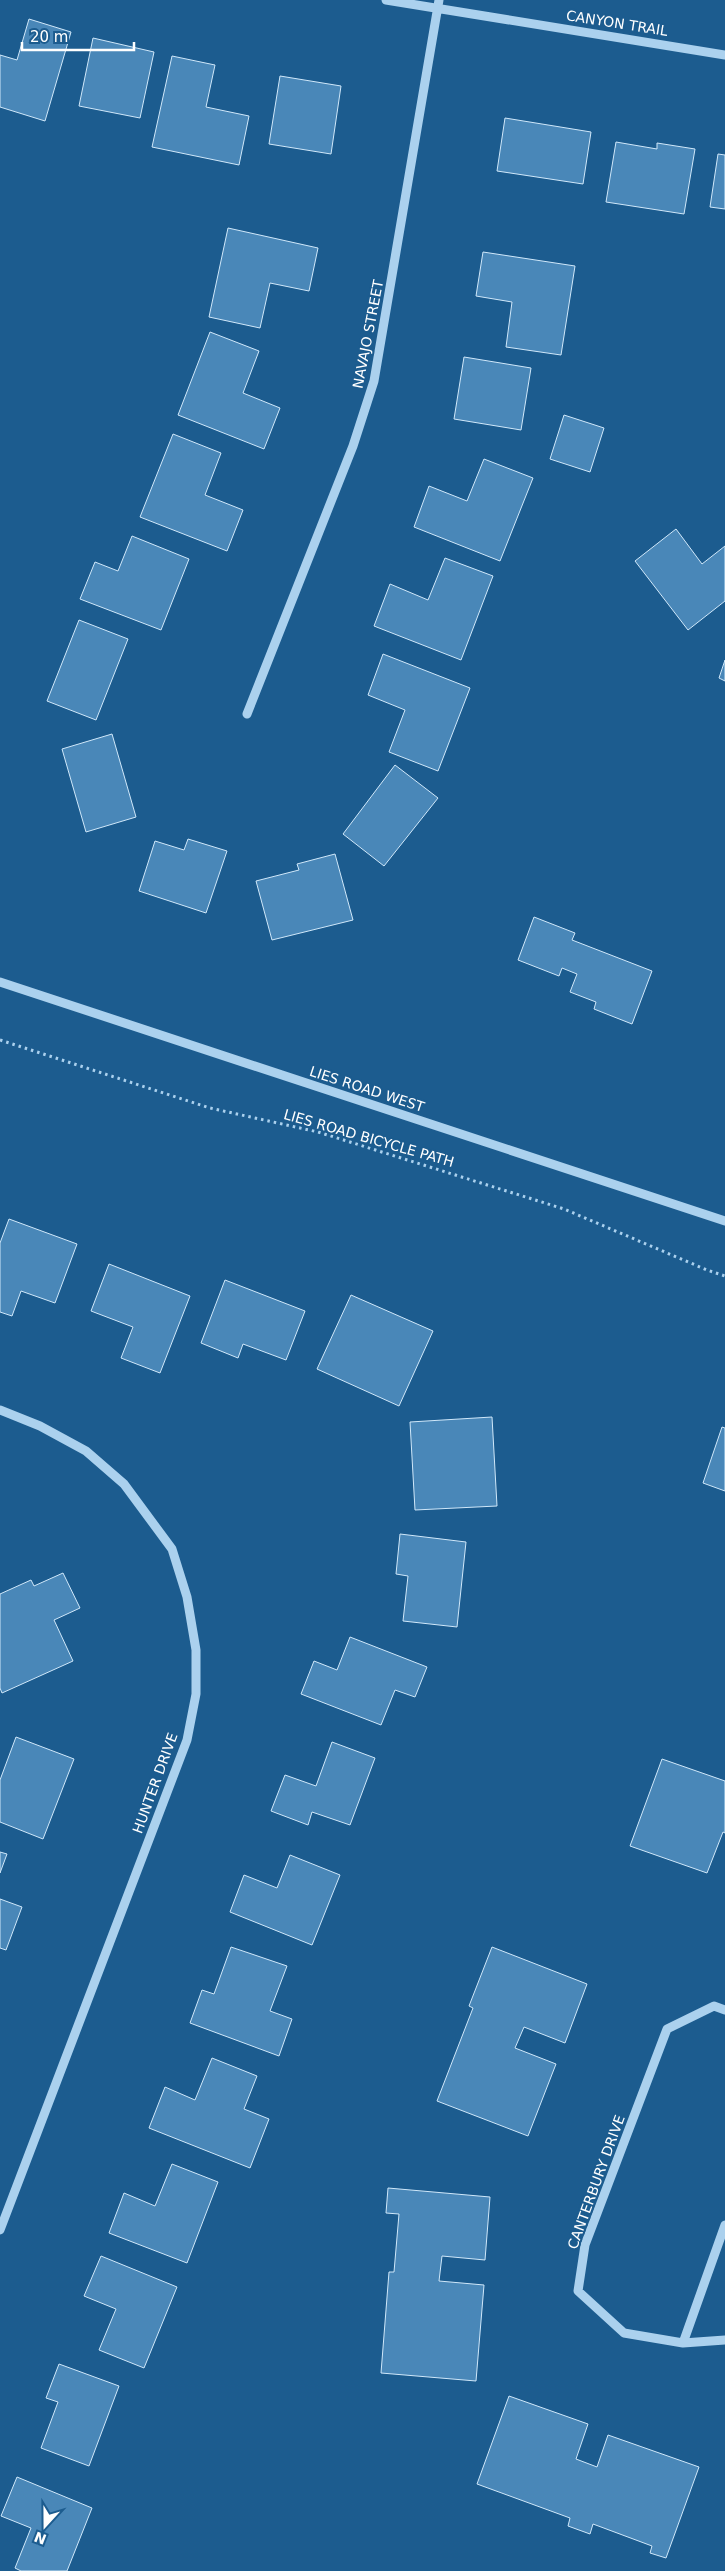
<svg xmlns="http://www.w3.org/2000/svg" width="725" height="2571" font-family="'DejaVu Sans',sans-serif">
<rect width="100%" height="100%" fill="#1c5c8f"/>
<!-- building -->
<path fill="#4987b8" stroke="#d0e8fa" d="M29,19L71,32L45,121L0,107V55L17,60Z
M93,38L154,52L140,118L79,106Z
M172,56L215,65L206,107L249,116L239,165L152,147Z
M280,76L341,86L331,154L269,144Z
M505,118L591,132L583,184L497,171Z
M616,142L657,149V143L695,149L684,214L606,202Z
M718,154L725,155V209L710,207Z
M228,228L318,248L309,291L270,283L260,328L209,317Z
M483,252L575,266L561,355L506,347L512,302L476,296Z
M210,332L259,351L243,393L280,408L264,449L178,415Z
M464,357L531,368L521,430L454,419Z
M564,415L604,428L590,472L550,459Z
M173,434L221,453L205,495L243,510L227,551L140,517Z
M484,459L533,478L500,561L414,527L429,486L467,501Z
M676,529L702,564L725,546V601L688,630L635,561Z
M132,536L189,559L161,630L80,599L95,562L118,571Z
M445,558L493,576L461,660L374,626L390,584L428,600Z
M79,620L128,639L96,720L47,701Z
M383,654L470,688L438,771L389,752L405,710L368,695Z
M725,660V681L719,678Z
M112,734L136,817L86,832L62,749Z
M395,765L438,798L384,866L343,834Z
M188,839L227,851L206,913L139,891L155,841L184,850Z
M335,854L353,920L272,940L256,881L299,870L297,864Z
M534,917L575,933L572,940L652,971L632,1024L594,1009L596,1002L570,992L577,974L562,968L559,976L518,960Z
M9,1219L77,1244L55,1303L21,1291L12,1316L0,1312V1243Z
M109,1264L190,1296L160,1373L121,1358L133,1327L91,1311Z
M225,1280L305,1311L286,1360L243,1344L238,1358L201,1343Z
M351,1295L433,1331L399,1406L317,1369Z
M492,1417L497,1506L415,1510L410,1422Z
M722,1427L725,1428V1491L703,1483Z
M400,1534L466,1542L457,1627L403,1621L408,1576L396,1574Z
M63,1573L80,1608L54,1620L73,1661L2,1693L0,1688V1594L31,1580L34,1586Z
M350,1637L427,1667L415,1697L395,1690L381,1725L301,1694L314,1661L337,1670Z
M16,1737L74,1759L43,1839L0,1822V1780Z
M332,1742L375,1758L350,1825L312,1812L308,1825L271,1811L285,1775L316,1786Z
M662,1759L725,1781V1833L723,1832L707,1873L630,1846Z
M0,1852L7,1854L0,1873Z
M290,1855L340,1875L312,1945L230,1912L244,1875L277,1888Z
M0,1899L22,1907L6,1950L0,1948Z
M231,1947L287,1966L270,2011L292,2019L279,2056L190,2023L202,1990L214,1994Z
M492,1947L587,1984L565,2043L524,2027L515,2048L556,2064L528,2136L437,2101L473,2008L469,2006Z
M212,2058L257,2076L244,2109L269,2119L250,2168L149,2128L165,2087L195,2100Z
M172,2164L218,2182L187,2263L109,2233L124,2193L155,2206Z
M388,2188L490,2197L485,2260L442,2256L439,2281L484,2285L476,2381L381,2373L389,2272H394L399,2214L386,2213Z
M101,2256L177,2287L144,2368L99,2350L116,2309L84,2296Z
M59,2364L119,2386L89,2466L41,2448L58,2402L46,2398Z
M509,2396L588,2424L576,2459L597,2467L608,2435L699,2467L666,2558L650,2553L652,2546L593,2524L590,2534L568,2526L570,2518L477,2484Z
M17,2477L92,2508L67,2571H21L15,2568L31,2528L1,2516Z"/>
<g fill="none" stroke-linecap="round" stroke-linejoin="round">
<!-- path -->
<path stroke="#abd1ee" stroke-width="3" stroke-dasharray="2.5 4" stroke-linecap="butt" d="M0,1040L210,1108L318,1132L564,1209L707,1270L725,1276"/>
<!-- minor -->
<path stroke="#abd1ee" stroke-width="9" d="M386,0L725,55
M247,714L353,446L374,381L439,0
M0,982L725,1221
M0,1410L40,1426L86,1451L124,1484L172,1549L187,1597L196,1650V1694L187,1740L0,2230
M725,2010L714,2006L667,2029L585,2245L578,2291L624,2333L683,2343L725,2340
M683,2343L725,2225"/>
</g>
<g text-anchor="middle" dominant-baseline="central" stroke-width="4" stroke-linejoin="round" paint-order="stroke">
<!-- street labels -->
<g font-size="14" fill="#fff" stroke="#1c5c8f">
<text transform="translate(617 23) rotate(9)">CANYON TRAIL</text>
<text transform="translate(368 334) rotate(-79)">NAVAJO STREET</text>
<text transform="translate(367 1089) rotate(18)">LIES ROAD WEST</text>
<text transform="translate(369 1138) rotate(16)">LIES ROAD BICYCLE PATH</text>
<text transform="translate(155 1783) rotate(-70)">HUNTER DRIVE</text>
<text transform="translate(596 2182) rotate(-70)">CANTERBURY DRIVE</text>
</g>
</g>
<!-- north arrow -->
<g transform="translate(45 2526) rotate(201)" stroke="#1c5c8f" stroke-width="4" paint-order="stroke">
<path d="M0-4L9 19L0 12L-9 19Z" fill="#ffffff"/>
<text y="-8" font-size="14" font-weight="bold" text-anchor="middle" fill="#ffffff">N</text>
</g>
<!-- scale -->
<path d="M22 42v8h112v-8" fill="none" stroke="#ffffff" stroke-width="2.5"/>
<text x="30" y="42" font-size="15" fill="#ffffff" stroke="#1c5c8f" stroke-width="4" paint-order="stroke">20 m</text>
</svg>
